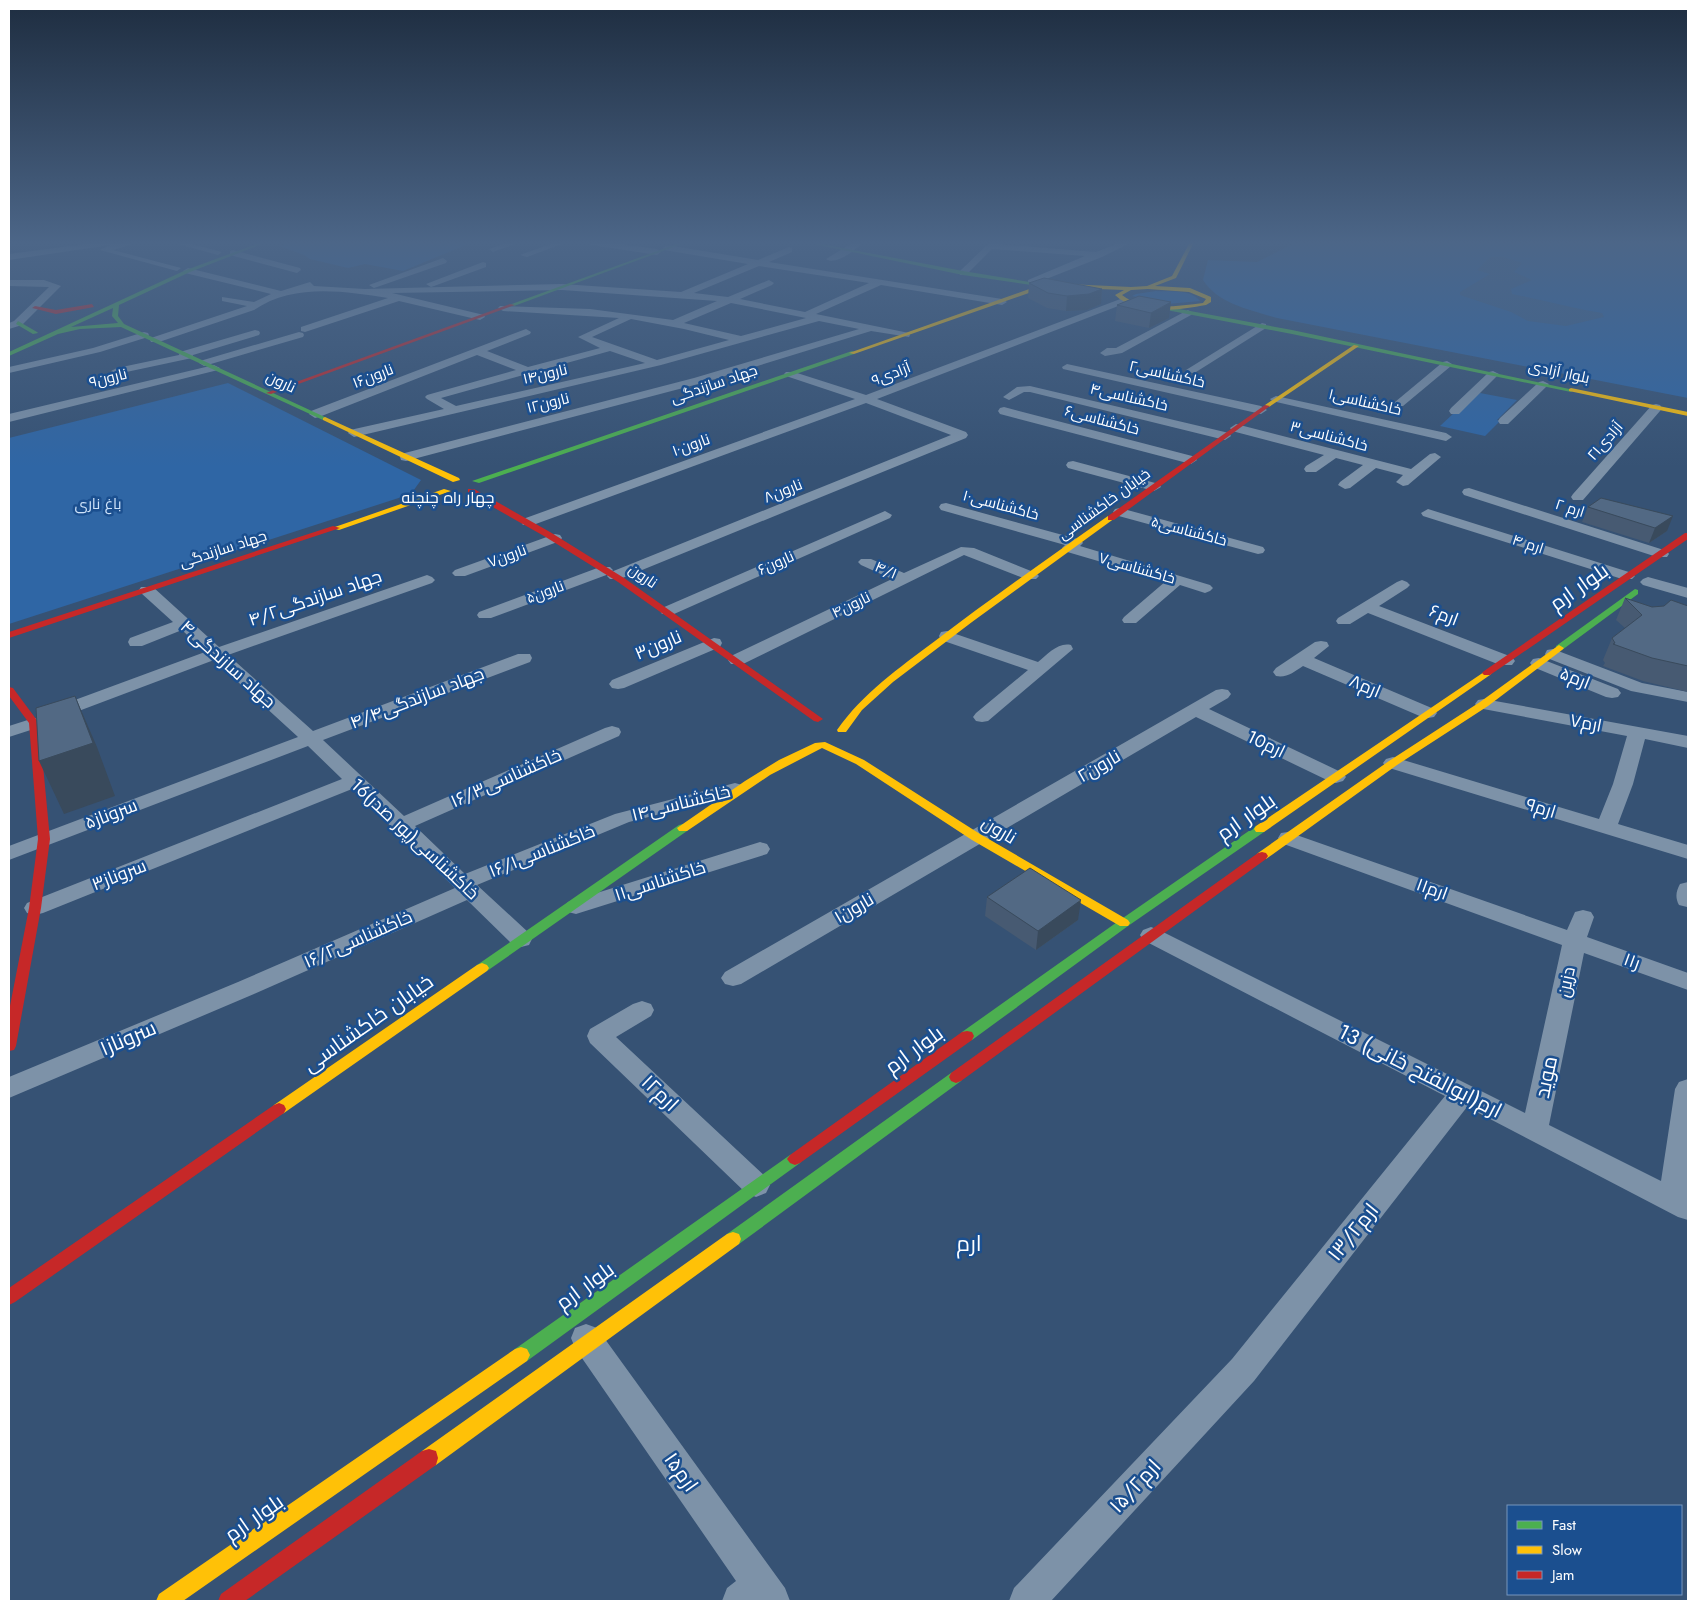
<svg xmlns="http://www.w3.org/2000/svg" width="1697" height="1610" font-family="Jost,Cairo,sans-serif">
<rect width="100%" height="100%" fill="#365274"/>
<!-- green -->
<path fill="#2f66a5" d="M292,242H480L468,244L403,271L365,264L348,268L310,259L304,255L279,246Z
M1297,242H1688V398L1277,318C1251,310 1218,304 1203,280L1208,260L1257,262Z
M1156,291C1169,292 1191,289 1200,301L1167,304L1132,296L1136,294Z
M228,383L421,480L411,494L9,624V438Z
M1480,393L1517,400L1497,420L1500,421L1485,436L1440,426L1455,412Z"/>
<!-- water -->
<path fill="#3b618d" d="M1490,257H1503L1522,263L1514,272L1532,280L1511,289L1512,294C1543,300 1572,308 1602,313L1604,317L1566,326L1528,321L1511,312L1460,295V292L1490,274L1477,270Z"/>
<g fill="none" stroke-linecap="round" stroke-linejoin="round">
<!-- street -->
<path fill="#7d92a8" fill-rule="evenodd" d="M101,242H133L132,244L113,250L181,268L177,271L100,250L110,245L9,260V254Z
M171,242H184L222,252L218,255Z
M509,242H520L493,252L489,249Z
M556,242H567L527,257L520,255Z
M588,242H605L657,249L661,252L657,255L592,245Z
M854,242H863C856,250 835,266 826,259Z
M990,242H998L997,244L1096,252L1122,242H1132L1102,257L1031,285L1028,284V280L1085,256L992,249L966,275H960V271Z
M667,245L758,260L789,247L792,248V252L769,262L1002,299L1007,302L1002,305L881,285L816,314L909,333L910,335L909,337L871,331L702,383L406,461L401,460L400,457L401,454L694,378L859,329L819,321L661,365L354,437L348,433L350,430L444,409L427,399L425,397L427,395L516,370L477,355L319,417L315,418L309,414L311,411L526,329L531,332L530,334L487,351L528,367L600,348L578,337L619,318L503,311L498,308L500,306L590,309L673,320L717,301L562,290L392,293L484,315L485,317L480,320L399,301L305,332L301,331V327L388,298C344,291 293,283 254,310L159,342H151L150,340L151,338L247,306L222,301V297L254,302L271,294L185,273L183,271L188,268L281,291L310,282L314,286L365,289L562,284L681,292L748,264L664,250L663,248ZM759,266L869,283L805,312L740,299L772,285L774,283L769,280L728,297L694,293ZM731,303L806,318L741,336L684,323ZM631,319L684,329L729,340L657,360L592,337ZM610,351L645,363L456,406L441,398Z
M233,250L300,268L301,270L297,273L230,255V251Z
M443,258L447,261L446,263L377,287L374,288L369,285Z
M483,262L486,263V267L434,286L431,287L426,284Z
M9,280H44L61,286L22,325L9,329V323L14,321L49,287L9,286Z
M1123,298L1126,299V303L877,399L966,432L968,435L966,438L620,579H610L607,576L609,574L491,618H479L477,615L479,612L600,567H610L613,570L611,572L951,435L866,403L533,525H523L521,522L523,519L855,399L786,376L784,374L786,372H794L866,395Z
M1188,310L1193,313L1191,315L1122,353L1105,356L1100,353L1107,348H1116Z
M1262,323L1266,324V328L1196,372L1192,373L1186,370Z
M255,330L259,331L260,333L259,335L193,355L192,358L117,374L111,371L117,368L179,355L180,352Z
M144,332L148,333L149,335L148,337L100,352L9,373V367L93,348Z
M299,332L303,333L304,335L303,337L204,366L199,363L200,361Z
M1447,361L1452,364L1451,366L1403,406H1395L1393,404L1395,402L1443,362Z
M1067,364L1261,406L1267,410L1261,414L1063,369L1062,367Z
M214,365L220,368L218,370L9,422V414Z
M1493,371L1499,374L1459,414H1451L1449,411L1451,408L1489,372Z
M1543,381L1549,384L1547,386L1508,424H1500L1498,421L1500,418L1539,382Z
M1030,386L1229,433L1231,436L1225,440L1030,392H1024L1009,400L1003,397L1017,387Z
M1276,396L1446,433L1452,437L1446,441L1272,401L1270,399Z
M1656,404L1660,405L1662,408L1660,411L1583,500H1573L1571,497L1573,494L1652,405Z
M1004,407L1196,457L1197,460L1191,464L1000,414L998,411L1000,408Z
M1236,424L1411,469L1430,454L1435,453L1441,457L1408,485L1403,486L1396,482L1403,475L1376,468L1350,488L1345,489L1338,485L1340,482L1363,465L1336,458L1316,472H1306L1304,469L1306,466L1324,455L1232,431L1230,428Z
M1073,461L1159,484L1161,487L1154,491L1068,468L1066,465L1068,462Z
M1469,488L1667,551L1669,554L1667,557H1657L1464,495L1462,492L1464,489Z
M946,503L1081,540L1083,543L1080,546L1210,585L1213,588L1210,591L1205,593L1180,585L1136,623H1124L1122,620L1124,617L1166,581L1064,551L1062,548L1065,545L941,510L939,507L941,504Z
M1120,508L1263,547L1265,550L1263,553L1258,554L1115,515L1113,512L1115,509Z
M1428,509L1632,573L1635,576L1632,579H1622L1423,516L1421,513Z
M885,511L892,515L890,518L674,614H662L660,611L662,608Z
M555,534L560,535L562,538L560,541L465,576H455L452,573L455,570Z
M961,547L974,548L1036,573L1039,576L1036,579H1026L964,555L743,664H731L728,660L731,656L892,579L861,565L858,562L861,559H871L904,573Z
M427,575L432,577L435,580L432,583L228,655L313,731L518,654H530L532,658L530,662L323,740L404,816L605,728L612,726L619,728L621,732L619,736L415,826L465,874L615,814L735,783L742,785L745,789L742,793L629,822L477,885L529,933L532,939L529,945L521,947L513,945L467,900L254,994L9,1098V1077L238,982L455,888L352,789L43,913L35,915L27,913L24,908L27,903L342,779L308,746L9,860V846L298,737L214,660L76,712L70,713L64,712L61,708L64,704L205,652L182,630L142,646H130L128,642L130,638L173,622L141,593L139,590L141,587H153L219,647Z
M1648,577L1688,588V598L1643,585L1640,582L1643,579Z
M1402,580L1407,582L1410,585L1407,588L1379,606L1512,657L1515,661L1512,665H1500L1368,613L1350,624H1338L1336,621L1338,618L1397,582Z
M947,631L1038,662C1048,654 1058,642 1071,645L1073,649L988,721L982,722L976,721L973,717L976,713L1028,670L941,640L939,636L941,632Z
M714,638L720,639L722,643L720,647L624,688L618,689L612,688L609,684L612,680Z
M1321,641L1327,642L1329,646L1314,658L1434,709L1437,713L1434,717L1428,718L1422,717L1303,666C1294,672 1287,678 1276,676L1273,672L1276,668L1315,642Z
M1553,649L1642,683L1688,692V702L1631,691L1547,658L1545,654L1547,650Z
M1539,658L1618,689L1621,693L1618,697L1612,698L1606,697L1533,667L1530,663L1533,659Z
M1222,689L1228,690L1231,694L1228,698L1209,709L1343,773L1346,777L1343,781L1336,783L1329,781L1196,717L741,984L733,986L725,984L721,978L725,972L1216,690Z
M1484,699L1688,736V748L1645,739L1633,784L1618,824L1688,845V859L1386,767L1383,763L1386,759L1393,757L1400,759L1599,819L1613,784L1627,736L1478,708L1475,704L1478,700Z
M34,718L40,719L43,723L40,727L9,737V726Z
M1288,832L1567,930L1575,912L1583,910L1591,912L1594,917L1587,937L1688,973V990L1584,953L1549,1125L1661,1181L1675,1089L1679,1082L1688,1079V1220L1678,1217L1467,1107L1254,1381L1051,1601H1009L1014,1588L1232,1359L1445,1096L1143,940L1140,935L1143,930L1151,927L1159,930L1525,1113L1562,945L1281,843L1278,838L1281,833Z
M760,842L767,844L770,849L767,854L576,914L568,912L565,907L568,902Z
M1688,882V907H1687L1679,905C1675,898 1676,891 1680,884Z
M642,1001L651,1004L654,1010L651,1016L616,1037L766,1177L770,1185L766,1193L756,1197L746,1193L590,1043L587,1036L590,1029L633,1004Z
M586,1324L597,1328L785,1588L790,1601H722L727,1588L736,1581L575,1348L571,1338L575,1328Z"/>
<!-- fast -->
<path fill="#4caf50" fill-rule="evenodd" d="M262,242H267L190,272L119,305L118,316L124,324L327,418V420H323L121,327L80,329L58,334L9,356V352L186,270ZM113,308L112,316L118,323L71,327Z
M682,242H687L514,306L509,305Z
M804,242H811L963,271L1048,285L1045,287L963,275Z
M1158,305L1292,330L1574,390L1571,392L1292,334L1156,308Z
M18,321L37,332L38,333L33,334L16,324Z
M852,351L854,352V354L479,483L472,481Z
M1635,589L1638,590V594L1562,650H1556V646Z
M683,824L687,825L689,828L687,831L487,971H477L475,968L477,965L679,825Z
M1260,825L1266,829L1264,832L1128,926L972,1040L967,1041L962,1040L960,1036L962,1032L1120,920L1256,826Z
M956,1071L961,1073L963,1077L961,1081L739,1244L733,1246L727,1244L725,1239L727,1234L951,1073Z
M795,1153L800,1155L803,1159L800,1163L527,1361L521,1363L515,1361L512,1355L515,1349L790,1155Z"/>
<!-- slow -->
<path fill="#ffc107" fill-rule="evenodd" d="M1190,242H1194L1176,278L1155,286L1190,288L1211,297V302L1206,305C1179,310 1137,316 1115,295L1124,290L1046,287L854,354L849,353L1046,283L1131,287L1147,286L1172,276ZM1148,289L1189,292L1206,299L1203,303C1177,306 1143,312 1122,295L1131,290Z
M1354,345L1359,346L1269,407H1265V405Z
M1571,388L1688,412V416L1569,391V389Z
M325,417L459,478L460,480L453,482L323,420V418Z
M444,489L451,491L339,530L332,528Z
M1108,516L1115,518L972,622L893,682L862,710L846,732H838L837,730C863,693 899,668 935,641C991,598 1050,557 1108,516Z
M1559,645L1564,648L1562,650L1488,706L1397,765L1266,859H1258L1256,856L1258,853L1389,761L1480,702Z
M1487,670L1492,673L1490,675L1264,832H1256L1254,829L1256,826Z
M825,742L864,760L980,834L1128,920L1130,923L1128,926H1120L972,840L856,764L822,748L770,775L687,831H679L677,828L745,781L779,760L815,743Z
M482,963L487,965L489,968L487,971L284,1113L279,1115L274,1113L272,1109L274,1105L477,965Z
M733,1232L739,1234L741,1239L739,1244L436,1465L429,1467L422,1465L420,1458L422,1451L727,1234Z
M521,1347L527,1349L530,1355L527,1361L183,1601H156L159,1594L515,1349Z"/>
<!-- jam -->
<path fill="#c62828" fill-rule="evenodd" d="M92,304L94,307L56,314L32,308L35,306L56,310Z
M510,304L515,305L271,394L266,393Z
M1265,405L1270,406L1114,520H1108V516Z
M468,489H474L550,532L624,578L823,719L818,722L814,721L618,582L544,536L468,493Z
M333,526L340,528L9,638V632Z
M1685,533H1688V539L1490,675H1484L1482,673L1484,671Z
M9,687L13,688L39,723L50,839L41,908L16,1046L14,1050L9,1051V1011L29,908L38,839L29,723L9,696Z
M1262,852L1266,853L1268,856L1266,859L961,1081L956,1083L951,1081L949,1077L951,1073L1258,853Z
M967,1031L972,1032L974,1036L972,1040L800,1163L795,1165L790,1163L787,1159L790,1155L962,1032Z
M279,1103L284,1105L286,1109L284,1113L15,1302L9,1305V1288L274,1105Z
M429,1449L436,1451L438,1458L436,1465L245,1601H218L221,1594L422,1451Z"/>
</g>
<!-- wall -->
<path fill="#475a72" d="M1029,283L1102,289L1101,304L1087,310L1066,311L1047,308L1028,298Z
M1139,296L1169,318L1149,328L1115,321L1117,305Z
M1588,507L1667,531L1649,543L1582,522Z
M1625,598L1652,607L1688,606V692L1643,681L1603,666L1605,663L1603,660L1612,638L1625,628L1616,620Z
M987,897L1078,920L1036,950L985,916Z"/>
<!-- shaded-wall -->
<path fill="#394a5c" d="M1102,289L1101,304L1087,310L1066,311L1067,296Z
M1171,302L1169,318L1149,328L1151,313Z
M1673,516L1667,531L1649,543L1655,528Z
M75,696L97,747L115,796L64,814L39,761Z
M1081,900L1078,920L1036,950L1038,931Z"/>
<!-- building -->
<path fill="#526984" stroke="#394a5c" d="M1044,278L1102,289L1089,294L1067,296L1048,293L1029,283Z
M1139,296L1171,302L1151,313L1117,305Z
M1601,498L1673,516L1655,528L1588,507Z
M1625,598L1652,607L1664,606L1671,600L1688,606V666L1652,658L1613,644L1615,643L1612,638L1642,615Z
M75,696L93,743L39,761L36,708Z
M1030,868L1081,900L1038,931L987,897Z"/>
<!-- sky -->
<linearGradient id="sky" x2="0" y2="1"><stop stop-color="#1e2d40"/><stop offset="0.52" stop-color="#4c6688"/><stop offset="1" stop-color="#4c6688" stop-opacity="0"/></linearGradient>
<rect width="1697" height="467" fill="url(#sky)"/>
<g text-anchor="middle" dominant-baseline="central" stroke-width="5" stroke-linejoin="round" paint-order="stroke">
<!-- far-street labels -->
<g font-size="15" fill="#fff" stroke="#1b4f8f">
<text transform="translate(1559 372) rotate(12)">بلوار آزادی</text>
<text transform="translate(545 374) rotate(-13)">نارون۱۴</text>
<text transform="translate(891 374) rotate(-21)">آزادی۹</text>
<text transform="translate(1167 374) rotate(13)">خاکشناسی۲</text>
<text transform="translate(373 376) rotate(-21)">نارون۱۶</text>
<text transform="translate(108 378) rotate(-14)">نارون۹</text>
<text transform="translate(281 382) rotate(25)">نارون</text>
<text transform="translate(714 384) rotate(-19)">جهاد سازندگی</text>
<text transform="translate(1129 397) rotate(13)">خاکشناسی۴</text>
<text transform="translate(1365 402) rotate(13)">خاکشناسی۱</text>
<text transform="translate(548 403) rotate(-14)">نارون۱۲</text>
<text transform="translate(1102 420) rotate(15)">خاکشناسی۶</text>
<text transform="translate(1329 436) rotate(15)">خاکشناسی۳</text>
<text transform="translate(1605 441) rotate(-49)">آزادی۲۱</text>
<text transform="translate(691 445) rotate(-20)">نارون۱۰</text>
<text transform="translate(783 491) rotate(-22)">نارون۸</text>
<text transform="translate(1104 504) rotate(-36)">خیابان خاکشناسی</text>
<text transform="translate(1001 505) rotate(15)">خاکشناسی۱۰</text>
<text transform="translate(1570 508) rotate(18)">ارم ۲</text>
<text transform="translate(1189 531) rotate(15)">خاکشناسی۵</text>
<text transform="translate(1528 544) rotate(18)">ارم ۴</text>
<text transform="translate(223 549) rotate(-18)">جهاد سازندگی</text>
<text transform="translate(507 556) rotate(-20)">نارون۷</text>
<text transform="translate(776 563) rotate(-24)">نارون۶</text>
<text transform="translate(1137 568) rotate(16)">خاکشناسی۷</text>
<text transform="translate(886 570) rotate(23)">۴/۱</text>
<text transform="translate(643 576) rotate(34)">نارون</text>
<text transform="translate(545 592) rotate(-21)">نارون۵</text>
<text transform="translate(851 605) rotate(-26)">نارون۴</text>
</g>
<!-- far-park labels -->
<g font-size="15" fill="#cfe3fa" stroke="#1b4f8f">
<text x="98" y="504">باغ ناری</text>
</g>
<!-- far-neighbourhood labels -->
<g font-size="16" fill="#fff" stroke="#1b4f8f">
<text x="448" y="497">چهار راه چنچنه</text>
</g>
<!-- street labels -->
<g font-size="18" fill="#fff" stroke="#1b4f8f">
<text transform="translate(315 598) rotate(-19)">۴/۲جهاد سازندگی</text>
<text transform="translate(1444 615) rotate(21)">ارم۶</text>
<text transform="translate(658 645) rotate(-23)">نارون۳</text>
<text transform="translate(228 664) rotate(42)">جهاد سازندگی۴</text>
<text transform="translate(1575 678) rotate(22)">ارم۵</text>
<text transform="translate(1365 686) rotate(23)">ارم۸</text>
<text transform="translate(417 698) rotate(-21)">۴/۴جهاد سازندگی</text>
<text transform="translate(1586 723) rotate(11)">ارم۷</text>
<text transform="translate(1266 744) rotate(26)">ارم10</text>
<text transform="translate(1099 766) rotate(-30)">نارون۲</text>
<text transform="translate(506 778) rotate(-24)">۱۶/۳خاکشناسی</text>
<text transform="translate(681 803) rotate(-14)">خاکشناسی۱۴</text>
<text transform="translate(1541 808) rotate(17)">ارم۹</text>
<text transform="translate(111 814) rotate(-21)">سروناز۵</text>
<text transform="translate(999 830) rotate(31)">نارون</text>
<text transform="translate(415 839) rotate(43)">16خاکشناسی(پور صدر)</text>
<text transform="translate(542 851) rotate(-22)">۱۶/۱خاکشناسی</text>
<text transform="translate(119 875) rotate(-21)">سروناز۳</text>
<text transform="translate(660 881) rotate(-18)">خاکشناسی۱۱</text>
<text transform="translate(1432 889) rotate(20)">ارم۱۱</text>
<text transform="translate(854 908) rotate(-30)">نارون۱</text>
<text transform="translate(358 939) rotate(-24)">۱۶/۲خاکشناسی</text>
<text transform="translate(1632 961) rotate(20)">۱۱ر</text>
<text transform="translate(1566 982) rotate(-78)">دزین</text>
</g>
<!-- near-street labels -->
<g font-size="21" fill="#fff" stroke="#1b4f8f">
<text transform="translate(1579 587) rotate(-35)">بلوار ارم</text>
<text transform="translate(1246 817) rotate(-35)">بلوار ارم</text>
<text transform="translate(368 1023) rotate(-35)">خیابان خاکشناسی</text>
<text transform="translate(128 1038) rotate(-23)">سروناز۱</text>
<text transform="translate(914 1050) rotate(-36)">بلوار ارم</text>
<text transform="translate(1420 1071) rotate(27)">13 ارم(ابوالفتح خانی)</text>
<text transform="translate(1546 1077) rotate(-78)">موید</text>
<text transform="translate(660 1093) rotate(44)">ارم۱۲</text>
<text transform="translate(1353 1232) rotate(-51)">۱۳/۲ارم</text>
<text transform="translate(585 1286) rotate(-36)">بلوار ارم</text>
<text transform="translate(681 1472) rotate(55)">ارم۱۵</text>
<text transform="translate(1135 1486) rotate(-47)">۱۵/۲ارم</text>
<text transform="translate(254 1518) rotate(-35)">بلوار ارم</text>
</g>
<!-- near-neighbourhood labels -->
<g font-size="22" fill="#fff" stroke="#1b4f8f">
<text x="969" y="1243">ارم</text>
</g>
</g>
<!-- border -->
<rect width="1697" height="1610" fill="none" stroke="#ffffff" stroke-width="20"/>
<!-- legend -->
<rect x="1507" y="1505" width="175" height="90" fill="#1b4f8f" stroke="#7695bc"/>
<rect x="1517" y="1521" width="25" height="8" fill="#4caf50" stroke="#7695bc"/>
<text x="1552" y="1530" font-size="15" fill="#ffffff">Fast</text>
<rect x="1517" y="1546" width="25" height="8" fill="#ffc107" stroke="#7695bc"/>
<text x="1552" y="1555" font-size="15" fill="#ffffff">Slow</text>
<rect x="1517" y="1571" width="25" height="8" fill="#c62828" stroke="#7695bc"/>
<text x="1552" y="1580" font-size="15" fill="#ffffff">Jam</text>
</svg>
